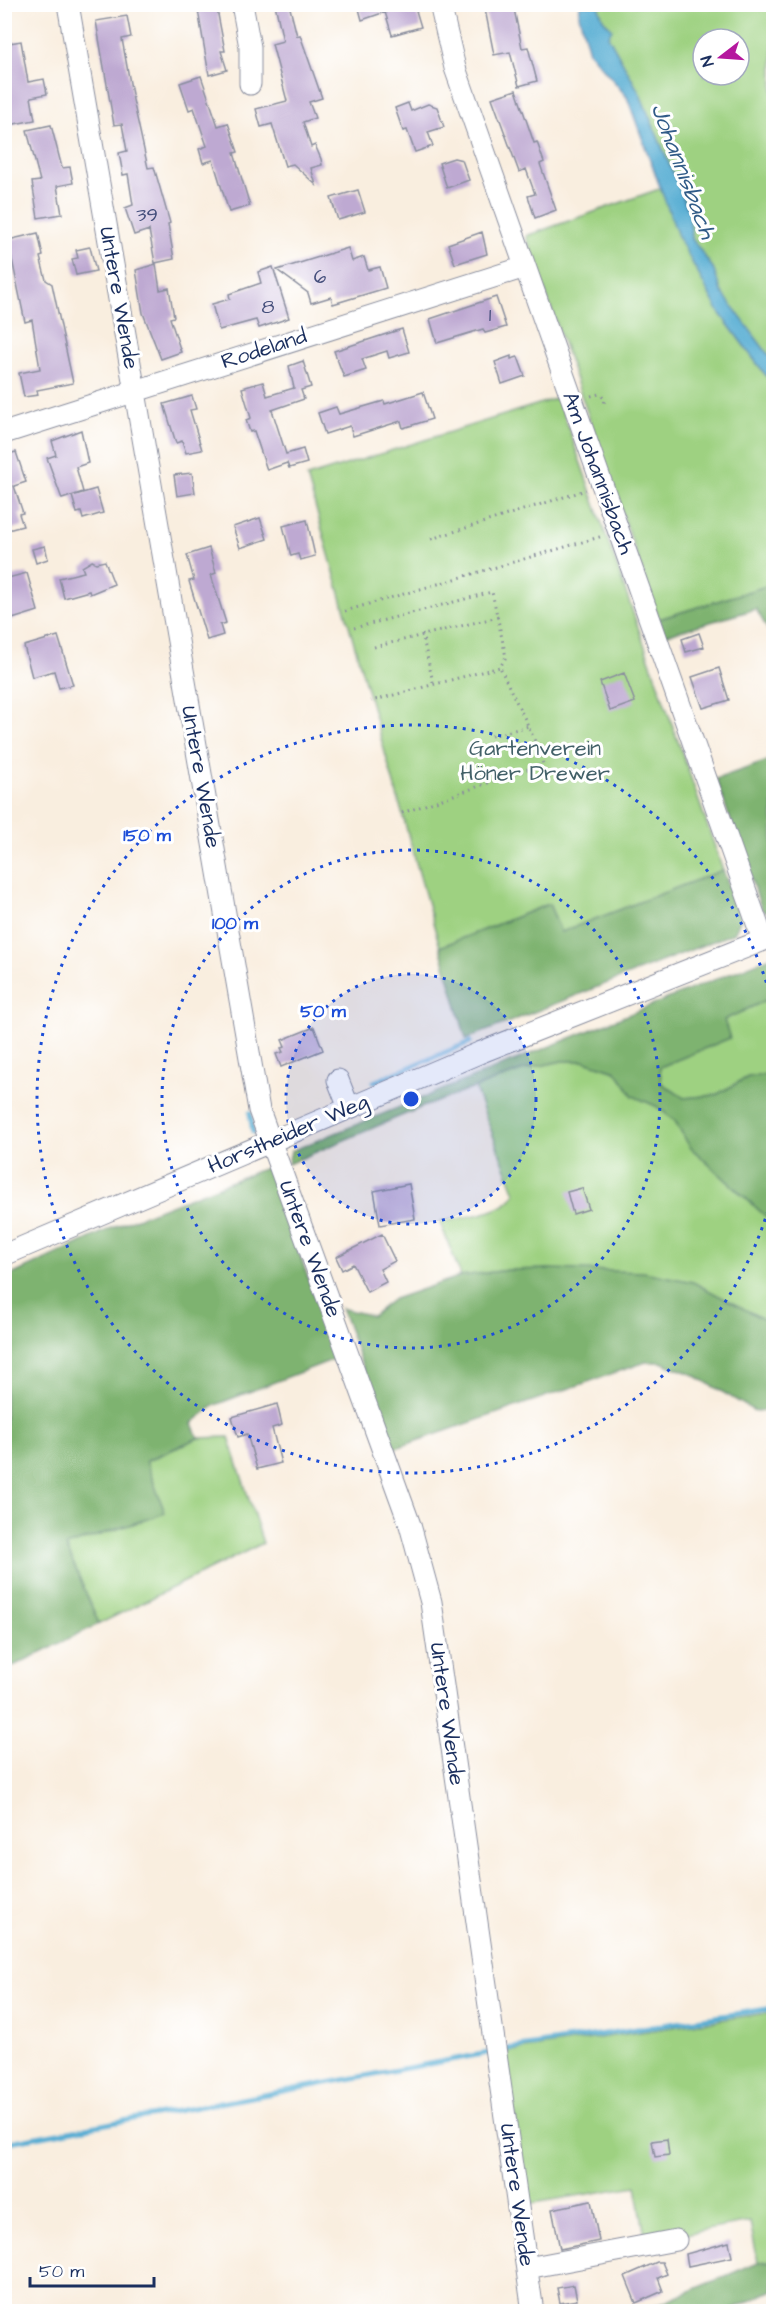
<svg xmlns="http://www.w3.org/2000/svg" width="778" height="2316" font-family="'Architects Daughter',sans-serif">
<rect width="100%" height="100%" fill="#fff"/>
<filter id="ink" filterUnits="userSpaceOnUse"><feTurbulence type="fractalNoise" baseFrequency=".0167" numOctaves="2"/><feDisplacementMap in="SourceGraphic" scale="12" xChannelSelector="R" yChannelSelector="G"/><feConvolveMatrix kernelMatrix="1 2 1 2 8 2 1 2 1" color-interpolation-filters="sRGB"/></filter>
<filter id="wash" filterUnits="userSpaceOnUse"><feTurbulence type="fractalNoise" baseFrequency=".008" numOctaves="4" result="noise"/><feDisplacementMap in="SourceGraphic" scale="24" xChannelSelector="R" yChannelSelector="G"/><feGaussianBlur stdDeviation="1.35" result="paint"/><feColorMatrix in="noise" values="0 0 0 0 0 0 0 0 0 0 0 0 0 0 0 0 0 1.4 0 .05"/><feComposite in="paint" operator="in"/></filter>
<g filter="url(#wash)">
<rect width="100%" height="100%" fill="#f9eedf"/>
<!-- green -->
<path fill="#9ed181" stroke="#5c8070" stroke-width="1.5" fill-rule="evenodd" d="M598,5H773V361L720,291L713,268L692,239L689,212L677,183L639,92L608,36L611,29L603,19ZM703,39H739V75H703Z
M662,188L678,236L719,312L773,385V584L659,619L526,236Z
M558,398L723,870L561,933L549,904L440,947L307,477Z
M773,997V1074L748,1077L716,1095L684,1098L661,1083L660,1067L729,1038L723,1020Z
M562,1061H585L616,1071L633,1096L656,1106L675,1121L690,1147L773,1223V1320H766L585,1271L509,1270L461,1276L440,1222C459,1218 509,1213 515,1193L475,1088L526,1069Z
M229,1437L263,1543L99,1624L66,1546L165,1513L145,1462L198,1438Z
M773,2012V2261L758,2262L750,2222L646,2241L636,2186L528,2204L505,2052Z"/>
<!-- forest -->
<path fill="#7eb36f" stroke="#4c7166" stroke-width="1.5" d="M773,584V639L756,609L665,635L659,619Z
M773,759V915L762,910L716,779Z
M723,870L741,919L734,933L466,1039L440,947L549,904L561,932Z
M773,956V997L724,1020L730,1038L660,1067L661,1083L684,1098L716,1095L748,1077L773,1074V1223L690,1147L675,1121L656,1106L633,1096L616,1071L585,1061H562L526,1069L420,1108L288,1164L291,1151Z
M268,1167L337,1358L215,1405L192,1423L198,1438L146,1461L165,1513L66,1546L99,1624L5,1670V1278L114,1227Z
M549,1269L644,1272L693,1282L765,1320H773V1410L756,1412L694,1375L661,1362H646L393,1449L341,1308L372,1316L394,1299L461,1276L509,1270Z
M773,2261V2290L729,2311H644L758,2262Z"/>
<!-- water -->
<path fill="#56add3" stroke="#386e98" stroke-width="1.5" d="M580,5H598L603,19L612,29L608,36L639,92L677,183L689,212L692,239L713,268L721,291L773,361V385L719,312L678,236L627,97L589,52L579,15Z"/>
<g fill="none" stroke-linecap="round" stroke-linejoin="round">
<!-- stream -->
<path stroke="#56add3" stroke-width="5" d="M374,1082L470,1042
M250,1113L253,1132
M507,2049L774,2008
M4,2143L488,2053"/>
</g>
<g id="blocks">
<!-- building -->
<path fill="#bea9d2" d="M197,4H216L225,51H221L227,70L209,75Z
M275,4H289L297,36L300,35L322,98L309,102L315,118L303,122L311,147L315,145L321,159L322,165L311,168L316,185L293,164L285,166L272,124L261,127L256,109L287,101L272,44L283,41Z
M414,4L421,27L392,35L385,12L362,20L358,5Z
M484,4H513L522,48L528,47L537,81L519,86L510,52L494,55Z
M127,16L131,37L122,39L133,100L148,168L154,167L170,223L168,224L174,259L155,263L149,230L134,235L125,208L133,205L128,174L123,175L119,153L127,151L122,124L114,125L96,21Z
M21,41L28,82L44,79L47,94L31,97L35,120L4,126V44Z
M201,76L218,126L228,123L238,152L234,153L250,206L229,212L213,160L203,163L199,149L207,146L194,108L189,110L180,83Z
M516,90L534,143L537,142L544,162L540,164L556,210L535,218L528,196L535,194L526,169L519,172L492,98Z
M408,103L411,111L428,104L437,107L444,127L428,132L433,146L415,152L407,130L403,131L395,108Z
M51,125L62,168L70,167L73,183L57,186L62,214L38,218L32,182L40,181L27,130Z
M454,158L462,160L469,180L447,188L439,163Z
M358,190L365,212L338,220L331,198Z
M482,232L487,254L455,264L448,244Z
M38,233L43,256L40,257L46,280L52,284L73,383L37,390L38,395L24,397L19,373L40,369L32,320L25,322L8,240Z
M90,247L96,271L76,275L72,259L78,258L76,250Z
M348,248L352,261L364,257L368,270L380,267L386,288L333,304L331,297L311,303L308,293L277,270Z
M156,264L160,290L169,288L174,317L170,318L181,352L161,359L143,313L136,270Z
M273,267L289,318L259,328L256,320L219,330L212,304L230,299L229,294L261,283L258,272Z
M496,297L506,327L485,333L483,329L437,343L430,319Z
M402,329L409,352L389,358L387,351L362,359L366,370L344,377L334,351Z
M511,356V359L518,357L525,376L502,384L495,362Z
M303,361L311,387L301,390L304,399L272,410L286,454L303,449L307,463L289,468L287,463L267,470L254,431L250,432L246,420L251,418L242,388L263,382L267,396L294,388L289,366Z
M423,392L432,419L403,428L401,421L353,436L350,426L325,434L318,413L336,407L339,414L384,401L385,404Z
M192,396L196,409L190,410L202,450L186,453L182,441L176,443L164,404Z
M81,430L88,463L76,467L83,492L62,499L47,458L56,455L52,441Z
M16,452L26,482L14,486L23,513L19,514L23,526L4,531V455Z
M192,473L195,493L177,496L174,475Z
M96,489L103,513L83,519L81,512L77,513L72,496Z
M260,518L267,539L240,548L233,527Z
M307,520L315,556L300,560L298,554L291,556L283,526Z
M45,546L48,559L36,563L32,549Z
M209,548L216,573L211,575L226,623L220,625L223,635L207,640L189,581L194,580L187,555Z
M92,561L96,563L105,561L114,584L90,594L89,591L64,598L59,578L84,572L82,567Z
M27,573L38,611L9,620L4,603V579Z
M699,633L704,647L686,652L682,639Z
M58,636L73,685L59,688L54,671L32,677L24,646Z
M719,668L729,700L703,708L692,677Z
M624,673L635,702L610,711L600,682Z
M314,1027L323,1050L281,1067L276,1054L283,1052L281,1048L285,1047L282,1040Z
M409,1184L415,1219L380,1225L374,1191Z
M582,1188L589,1209L573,1214L567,1192Z
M382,1234L395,1261L380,1269L386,1282L367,1292L353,1264L342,1270L336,1257Z
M277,1404L282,1425L272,1428L281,1463L257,1469L247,1434L238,1437L232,1417Z
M667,2139L669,2155L655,2157L652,2141Z
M591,2201L599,2241L560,2249L552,2209Z
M729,2242L732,2257L688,2266L686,2254Z
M657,2262H662L667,2274L658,2278L663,2291L636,2303L625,2276Z
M574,2285L577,2300L560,2303L557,2288Z"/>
</g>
</g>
<g filter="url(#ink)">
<use href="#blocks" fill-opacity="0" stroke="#8a8e9e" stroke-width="1.5"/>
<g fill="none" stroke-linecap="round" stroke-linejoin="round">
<defs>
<path id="minor" d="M68,4L259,1110L410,1525L431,1602L533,2312
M242,4L250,47V84
M440,4L455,68L763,940
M4,433L525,267
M338,1080L349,1108
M4,1255L479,1053L774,936
M527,2268L676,2240"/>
</defs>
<!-- minor casing -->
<use href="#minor" stroke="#8a8e9e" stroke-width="23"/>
<!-- path -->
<path stroke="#8a8e9e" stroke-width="3" stroke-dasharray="1.5 4.5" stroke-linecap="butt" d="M86,8L98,4
M591,396L599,394L605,399L604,405
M431,539L586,490
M345,611L603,536
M354,628L492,592L506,657L500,667L371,701
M422,634L433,682
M374,647L498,617
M491,736L529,726
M402,813L543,764C533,730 514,700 500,667"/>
<!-- minor -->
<use href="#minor" stroke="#fff" stroke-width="21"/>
</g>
</g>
<!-- distance rings -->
<circle cx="411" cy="1099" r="125" fill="#1d4ed8" fill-opacity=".12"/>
<g fill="none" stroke="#1d4ed8" stroke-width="3" stroke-dasharray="3 6">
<circle cx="411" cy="1099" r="125"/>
<circle cx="411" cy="1099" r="249"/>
<path d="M773 1193A374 374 0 1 1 773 1005"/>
</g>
<g text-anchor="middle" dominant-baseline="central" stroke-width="6" stroke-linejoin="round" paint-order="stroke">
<!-- number labels -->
<g font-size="20" fill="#444e7b">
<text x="147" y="215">39</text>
<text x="320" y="277">6</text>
<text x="268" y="307">8</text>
<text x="490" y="315">1</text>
</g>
<!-- street labels -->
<g font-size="22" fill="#1b2f5e" stroke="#fff">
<text transform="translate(119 298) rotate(80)">Untere Wende</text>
<text transform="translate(264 349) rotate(-18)">Rodeland</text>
<text transform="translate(598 473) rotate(70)">Am Johannisbach</text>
<text transform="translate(201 777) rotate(80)">Untere Wende</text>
<text transform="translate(288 1134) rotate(-23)">Horstheider Weg</text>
<text transform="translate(310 1249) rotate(70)">Untere Wende</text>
<text transform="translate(447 1714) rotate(82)">Untere Wende</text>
<text transform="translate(517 2195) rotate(82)">Untere Wende</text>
</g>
<!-- park labels -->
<g font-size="22" fill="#426068" stroke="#fff">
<text x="535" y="748">Gartenverein<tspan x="535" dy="25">Höner Drewer</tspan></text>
</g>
<!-- water labels -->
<g font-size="24" font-style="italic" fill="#305b87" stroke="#fff">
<text transform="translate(683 171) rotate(69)">Johannisbach</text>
</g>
</g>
<circle cx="411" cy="1099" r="9" fill="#1d4ed8" stroke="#fff" stroke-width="3"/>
<g font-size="18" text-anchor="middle" font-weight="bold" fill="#1d4ed8" stroke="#fff" stroke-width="6" stroke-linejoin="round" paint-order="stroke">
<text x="147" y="841">150 m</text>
<text x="235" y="929">100 m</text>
<text x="323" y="1017">50 m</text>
</g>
<!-- margin -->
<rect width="778" height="2316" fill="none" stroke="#fff" stroke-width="24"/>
<!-- north arrow -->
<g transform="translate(721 57) rotate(253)"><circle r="28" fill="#ffffff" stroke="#a4acbf" stroke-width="1.5"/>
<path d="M0-4.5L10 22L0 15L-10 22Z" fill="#b5179e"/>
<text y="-9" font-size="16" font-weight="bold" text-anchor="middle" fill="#1b2f5e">N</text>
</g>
<!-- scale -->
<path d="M30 2277v9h124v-9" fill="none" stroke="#1b2f5e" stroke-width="3"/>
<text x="39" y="2277" font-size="18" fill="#1b2f5e" stroke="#ffffff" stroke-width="4.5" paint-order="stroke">50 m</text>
</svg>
